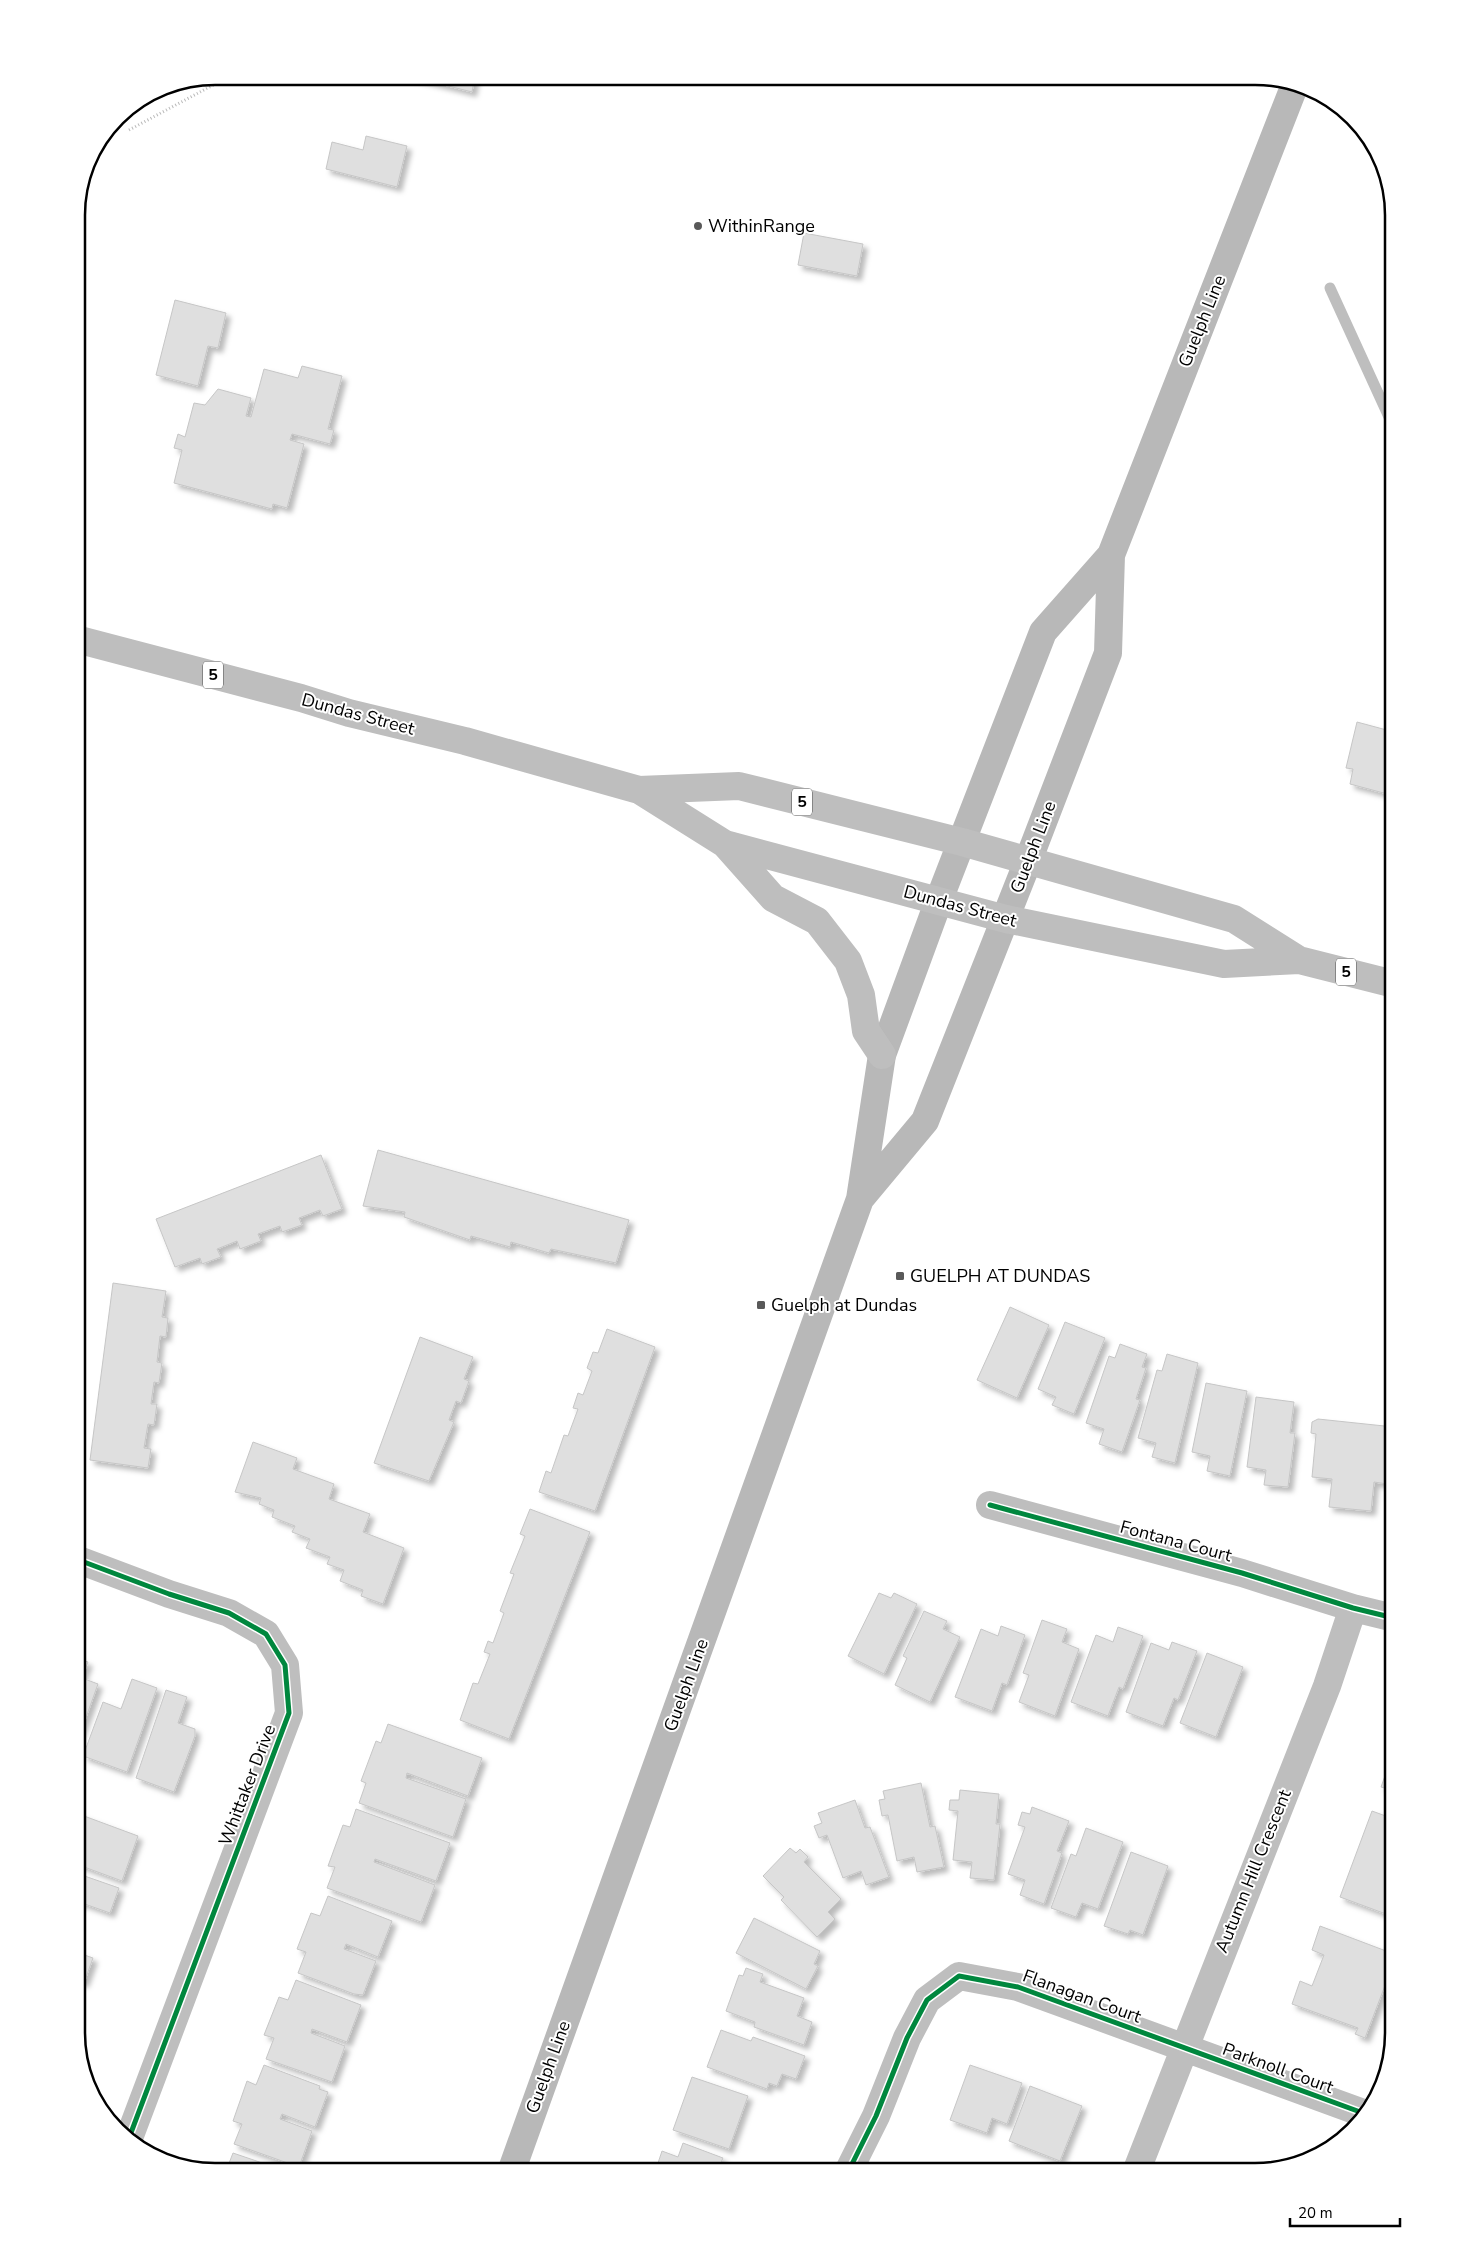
<svg xmlns="http://www.w3.org/2000/svg" width="1470" height="2248" font-family="'Nunito Sans',sans-serif">
<defs>
<filter id="shadow"><feDropShadow dx="4.5" dy="4.5" stdDeviation="2.5" flood-color="#0004"/></filter>
</defs>
<rect width="100%" height="100%" fill="#fff"/>
<g fill="none" stroke-linecap="round" stroke-linejoin="round">
<!-- stream -->
<path stroke="#bebebe" stroke-width="11" d="M1330,288L1394,428"/>
</g>
<!-- building -->
<path fill="#dfdfdf" stroke="#c6c6c6" filter="url(#shadow)" d="M408,76H475L472,92Z
M366,136L407,146L397,187L326,169L332,142L363,150Z
M804,233L863,244L857,276L798,265Z
M175,300L226,313L218,348L208,346L198,386L156,375Z
M302,366L342,376L328,429L334,430L330,444L292,434L290,440L304,444L287,508L273,504L272,509L174,483L182,450L174,448L178,434L185,437L194,403L205,405L218,389L251,398L246,416L251,417L264,369L298,378Z
M1357,722L1394,732V800L1390,799L1391,795L1350,784L1353,769L1346,768Z
M378,1150L629,1220L616,1263L551,1249L549,1253L511,1242L510,1247L471,1236L470,1240L404,1217L405,1212L363,1206Z
M321,1155L342,1209L323,1216L320,1210L299,1218L302,1225L282,1232L280,1226L258,1234L261,1241L240,1249L237,1241L217,1249L221,1257L202,1264L200,1258L175,1267L156,1219Z
M113,1283L166,1291L162,1317L168,1318L166,1337L160,1336L157,1362L162,1363L159,1383L154,1382L151,1404H157L154,1425L148,1424L144,1448L151,1449L148,1468L90,1460Z
M1010,1307L1049,1325L1017,1398L977,1380Z
M1065,1322L1105,1338L1074,1414L1052,1405L1056,1397L1038,1389Z
M607,1329L655,1347L595,1511L539,1492L546,1471L551,1473L564,1435L568,1436L578,1409L573,1408L578,1393L583,1395L592,1371L587,1368L593,1352L598,1353Z
M420,1337L473,1357L464,1379L469,1381L461,1403L456,1401L449,1420L454,1422L429,1481L374,1463Z
M1120,1344L1147,1354L1142,1367L1146,1368L1136,1399L1140,1400L1122,1452L1099,1444L1104,1429L1086,1423L1109,1356L1115,1358Z
M1167,1354L1198,1363L1175,1463L1152,1457L1156,1443L1138,1438L1157,1370L1162,1371Z
M1206,1383L1247,1391L1230,1476L1207,1471L1210,1456L1192,1452Z
M1256,1397L1294,1402L1290,1433H1295L1288,1487L1264,1485L1266,1470L1247,1467Z
M1318,1419L1394,1427V1485L1374,1482L1371,1511L1329,1507L1332,1479L1312,1477L1316,1434L1311,1433L1312,1422Z
M253,1442L297,1458L293,1469L334,1484L329,1499L370,1514L363,1532L404,1548L383,1604L361,1596L363,1590L340,1581L344,1570L327,1564L330,1557L306,1548L310,1539L292,1532L295,1526L272,1517L274,1510L259,1504L261,1498L235,1492Z
M530,1509L590,1532L509,1739L460,1720L473,1683L478,1684L490,1654L484,1652L488,1641L493,1643L504,1613L500,1611L514,1574L510,1573L525,1536L520,1534Z
M879,1593L891,1598L894,1593L917,1604L884,1674L848,1656Z
M924,1611L947,1621L943,1629L960,1637L930,1702L895,1685L907,1658L903,1656Z
M1042,1620L1067,1629L1062,1642L1079,1649L1055,1716L1019,1702L1029,1675L1023,1673Z
M1001,1626L1025,1635L1007,1685L1002,1683L992,1711L955,1697L981,1629L998,1636Z
M1118,1627L1143,1636L1123,1689L1119,1687L1108,1716L1071,1702L1096,1635L1113,1642Z
M1172,1642L1197,1651L1178,1700L1174,1698L1163,1726L1126,1712L1151,1643L1169,1650Z
M1207,1653L1243,1667L1216,1737L1180,1723Z
M76,1658L88,1662L82,1678L98,1684L78,1740Z
M132,1679L157,1688L127,1772L83,1756L103,1702L121,1709Z
M166,1690L187,1697L178,1723L195,1729V1736L174,1792L136,1778Z
M388,1724L482,1758L468,1796L407,1773L406,1778L466,1799L453,1837L359,1803L366,1783L361,1781L376,1741L381,1743Z
M1390,1762L1394,1764V1791L1381,1787Z
M921,1783L930,1827L935,1826L944,1867L917,1872L914,1857L897,1861L888,1815L882,1816L879,1800L885,1799L883,1791Z
M960,1790L999,1794L996,1824H1000L994,1880L970,1878L972,1862L953,1860L958,1811L949,1810L950,1800H959Z
M855,1800L865,1828L870,1827L889,1877L866,1885L861,1871L843,1878L827,1835L819,1838L814,1826L822,1823L818,1813Z
M1032,1807L1069,1821L1057,1851L1062,1853L1044,1904L1020,1895L1025,1880L1008,1874L1025,1827L1018,1825L1022,1812L1030,1814Z
M356,1809L450,1843L436,1881L375,1859L374,1862L435,1885L421,1922L327,1888L335,1867L328,1866L343,1825L350,1827Z
M1372,1811L1394,1819V1917L1340,1897Z
M76,1813L138,1836L122,1881L76,1864Z
M1086,1828L1123,1842L1098,1909L1082,1903L1076,1917L1051,1908L1071,1854L1076,1856Z
M790,1848L796,1853L800,1849L808,1857L804,1862L841,1899L828,1912L835,1919L817,1937L781,1900L784,1897L763,1876Z
M1131,1852L1168,1866L1143,1935L1130,1930L1128,1934L1104,1926Z
M76,1873L119,1888L110,1913L79,1902L76,1910Z
M328,1896L392,1921L378,1957L346,1944L344,1949L376,1961L363,1995L354,1994L298,1973L306,1952L297,1949L311,1913L320,1916Z
M754,1918L820,1951L814,1964L818,1966L806,1989L736,1953Z
M1320,1926L1394,1954V1962L1365,2038L1355,2034L1358,2028L1292,2004L1300,1981L1312,1986L1324,1955L1312,1950Z
M76,1952L93,1958L84,1983L76,1980Z
M746,1968L763,1974L760,1982L804,1998L797,2016L812,2022L804,2045L754,2027L755,2022L726,2011L739,1975L743,1976Z
M296,1980L361,2005L347,2042L312,2029L311,2033L345,2046L332,2082L266,2059L274,2038L264,2035L279,1997L288,2000Z
M721,2030L751,2041L753,2037L805,2056L796,2079L782,2074L777,2086L769,2083L767,2089L707,2067Z
M264,2065L320,2086L319,2089L328,2092L315,2127L282,2114L280,2119L312,2131L299,2167L234,2144L242,2124L233,2121L247,2081L256,2085Z
M970,2065L1022,2083L1007,2124L992,2118L987,2133L950,2120Z
M692,2077L748,2096L729,2149L673,2130Z
M1030,2086L1082,2106L1060,2161L1009,2141Z
M683,2143L723,2158L717,2172H655L662,2151L678,2157Z
M233,2153L286,2171H226Z"/>
<g fill="none" stroke-linecap="round" stroke-linejoin="round">
<!-- path -->
<path stroke="#b9b9b9" stroke-width="3" stroke-dasharray="1 2.5" stroke-linecap="butt" d="M597,76L608,79
M129,130L230,76"/>
<!-- minor -->
<path stroke="#bebebe" stroke-width="28" d="M990,1505L1242,1573L1353,1608L1394,1618
M76,1559L169,1594L229,1613L266,1634L285,1665L289,1713L129,2138
M848,2172L876,2116L907,2038L927,2000L959,1976L1018,1987L1363,2113
M1136,2172L1327,1686L1353,1608"/>
<!-- secondary -->
<path stroke="#b8b8b8" stroke-width="28" d="M860,1199L925,1121L1028,861L1108,653L1111,555L1294,87
M511,2172L860,1199L882,1055L939,900L1043,632L1111,555"/>
<!-- primary -->
<path stroke="#bebebe" stroke-width="28" d="M76,639L301,698L349,713L465,741L639,790L725,844L1006,919L1224,964L1299,960L1394,984
M639,790L739,786L962,842L1234,919L1299,960
M725,844L773,898L817,921L848,961L861,995L866,1031L882,1055"/>
<defs>
<path id="cycleway" d="M990,1505L1242,1573L1353,1608L1394,1618
M76,1559L169,1594L229,1613L266,1634L285,1665L289,1713L129,2138
M848,2172L876,2116L907,2038L927,2000L959,1976L1018,1987L1363,2113"/>
</defs>
<!-- cycleway casing -->
<use href="#cycleway" stroke="#fff" stroke-width="8"/>
<!-- cycleway -->
<use href="#cycleway" stroke="#00873e" stroke-width="5"/>
</g>
<!-- markers -->
<g fill="#595959" stroke="#fff" stroke-width="2">
<circle cx="698" cy="226" r="5"/>
<rect x="895" y="1271" width="10" height="10" rx="2.5"/>
<rect x="756" y="1300" width="10" height="10" rx="2.5"/>
</g>
<g text-anchor="middle" dominant-baseline="central" stroke-width="4" stroke-linejoin="round" paint-order="stroke">
<!-- shield labels -->
<g fill="#fff" stroke="#4c4c4c" stroke-width="1">
<rect x="203" y="661.5" width="20" height="27" rx="4"/>
<rect x="792" y="788.5" width="20" height="27" rx="4"/>
<rect x="1336" y="958.5" width="20" height="27" rx="4"/>
</g>
<g font-size="16" font-weight="bold" fill="#000">
<text x="213" y="675">5</text>
<text x="802" y="802">5</text>
<text x="1346" y="972">5</text>
</g>
<!-- poi labels -->
<g font-size="18" fill="#000" stroke="#fff" text-anchor="start">
<text x="708" y="226">WithinRange</text>
<text x="910" y="1276">GUELPH AT DUNDAS</text>
<text x="771" y="1305">Guelph at Dundas</text>
</g>
<!-- street labels -->
<g font-size="18" fill="#000" stroke="#fff">
<text transform="translate(1202 321) rotate(-68)">Guelph Line</text>
<text transform="translate(358 714) rotate(15)">Dundas Street</text>
<text transform="translate(1033 847) rotate(-69)">Guelph Line</text>
<text transform="translate(960 906) rotate(15)">Dundas Street</text>
<text transform="translate(1176 1541) rotate(15)">Fontana Court</text>
<text transform="translate(686 1685) rotate(-70)">Guelph Line</text>
<text transform="translate(247 1785) rotate(-69)">Whittaker Drive</text>
<text transform="translate(1253 1871) rotate(-68)">Autumn Hill Crescent</text>
<text transform="translate(1082 1996) rotate(20)">Flanagan Court</text>
<text transform="translate(548 2067) rotate(-70)">Guelph Line</text>
<text transform="translate(1278 2068) rotate(20)">Parknoll Court</text>
</g>
</g>
<!-- crop -->
<path d="M0 0H1470V2248H0ZM215 85H1255A130 130 0 0 1 1385 215V2033A130 130 0 0 1 1255 2163H215A130 130 0 0 1 85 2033V215A130 130 0 0 1 215 85Z" fill="#fff" fill-rule="evenodd"/>
<path fill="none" stroke="#000" stroke-width="2.5" d="M215 85H1255A130 130 0 0 1 1385 215V2033A130 130 0 0 1 1255 2163H215A130 130 0 0 1 85 2033V215A130 130 0 0 1 215 85Z"/>
<!-- scale -->
<path d="M1290 2218v8h110v-8" fill="none" stroke="#000000" stroke-width="2.5"/>
<text x="1298" y="2218" font-size="15" fill="#000000" stroke="#ffffff" stroke-width="4" paint-order="stroke">20 m</text>
</svg>
